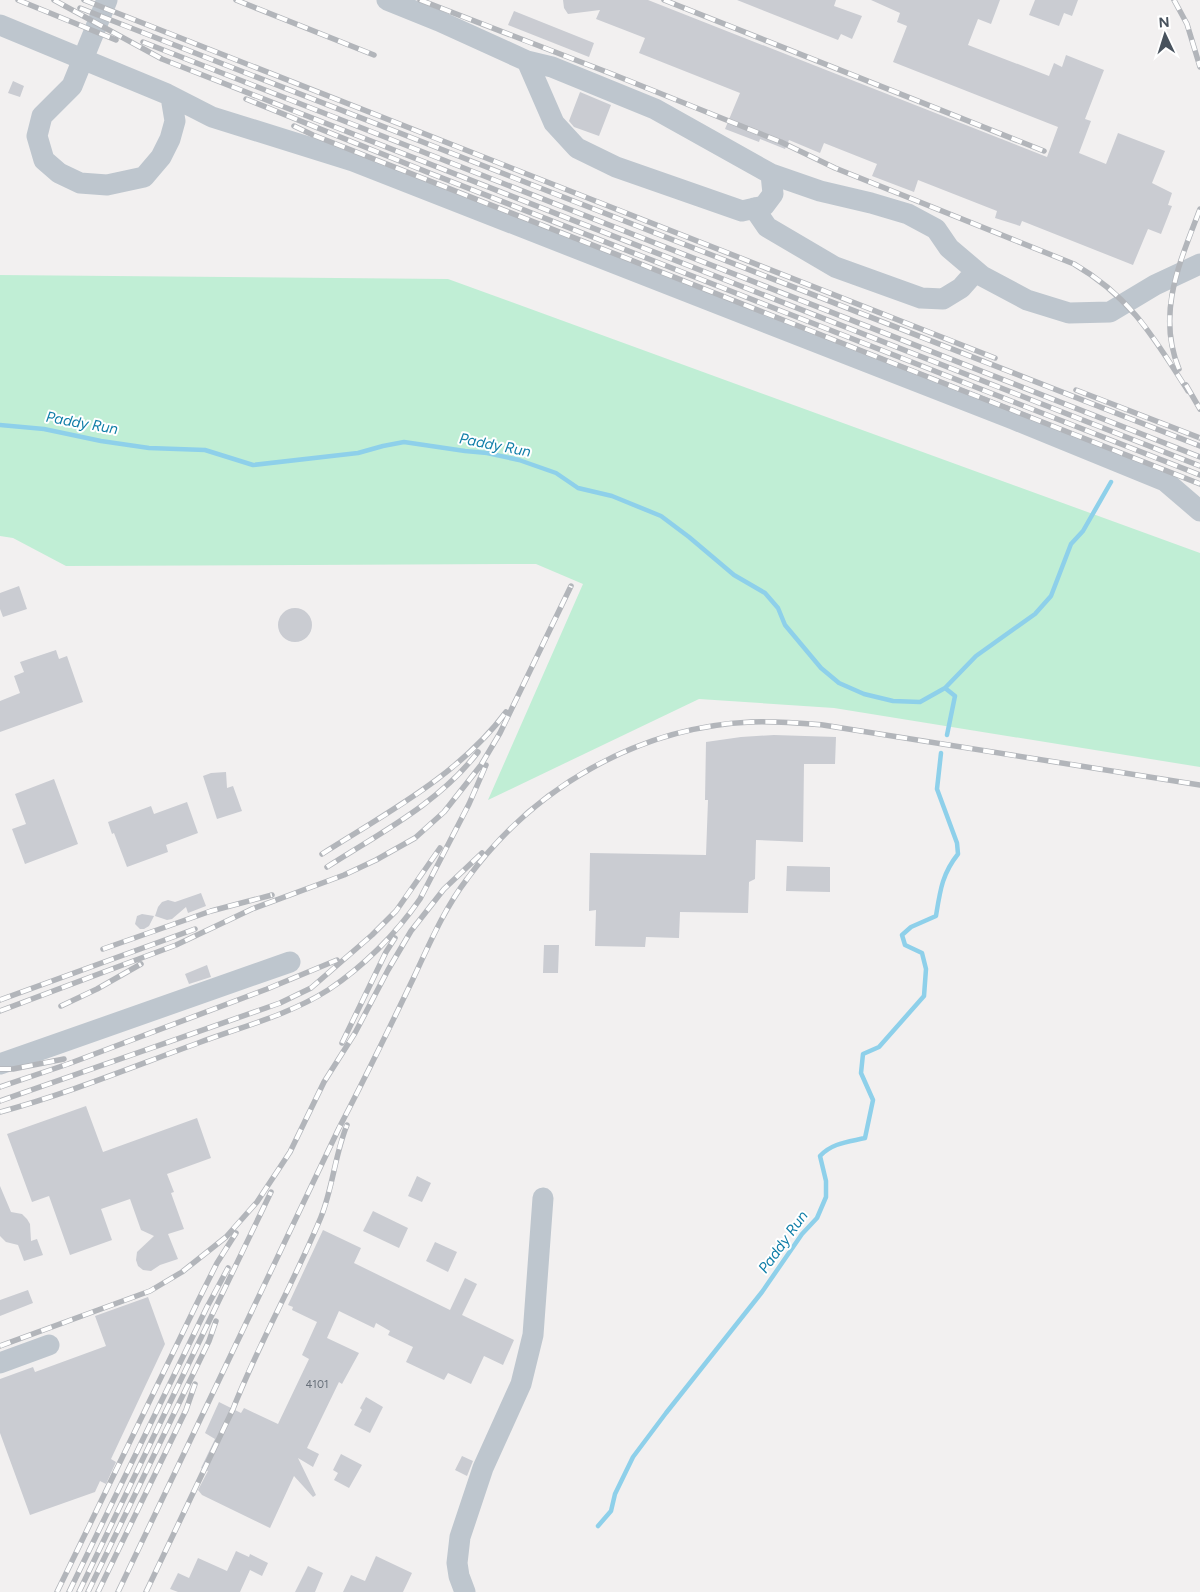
<svg xmlns="http://www.w3.org/2000/svg" width="1200" height="1592" font-family="Figtree,sans-serif">
<rect width="100%" height="100%" fill="#f2f0f0"/>
<!-- green -->
<path fill="#c0eed5" d="M0,275L448,279L1200,553V767L834,708L699,699L488,800L583,584L536,564L66,566L13,538L0,536Z"/>
<g fill="none" stroke-linecap="round" stroke-linejoin="round">
<!-- stream -->
<path stroke="#8ed0ea" stroke-width="4.5" d="M0,425L44,429L101,441L149,448L205,450L253,465L358,453L383,446L404,442L465,451L487,453L519,460L556,473L578,488L612,496L661,516L689,537L734,575L765,593L778,608L785,625L821,668L839,683L864,694L893,701L920,702L945,688L955,696L947,735
M945,688L976,656L1035,614L1051,596L1071,544L1083,531L1111,482
M598,1526L611,1511L615,1494L633,1457L666,1413L762,1292L802,1234L817,1218L826,1197V1181L820,1156C832,1143 848,1142 865,1138L873,1100L861,1073L863,1054L879,1047L924,996L926,969L922,953L905,945L902,935L911,927L936,916C940,891 942,874 958,854L957,843L937,789L941,753"/>
</g>
<!-- building -->
<path fill="#caccd2" d="M563,0H648L1047,157L1058,127L893,62L907,26L897,22L900,13L871,0H1000L991,24L978,19L968,45L1049,76L1054,63L1062,67L1066,55L1104,70L1085,119L1091,121L1079,153L1106,164L1118,133L1165,151L1152,183L1172,193L1168,205L1172,206L1161,234L1148,229L1133,265L1022,221L1020,226L995,218L997,211L918,180L914,192L872,176L877,164L824,143L820,153L789,140L785,149L760,139L759,142L725,129L740,93L639,53L645,38L596,19L600,10L568,14L564,8Z
M737,0H836L834,6L862,16L852,39L841,34L838,40Z
M1035,0H1078L1072,16L1064,13L1059,26L1029,15Z
M514,11L594,43L589,57L508,25Z
M13,81L24,86L20,97L8,93Z
M580,92L611,105L599,136L574,127L569,121Z
M19,586L27,609L3,617L0,609V593Z
M278 625a17 17 0 1 1 34 0a17 17 0 1 1-34 0Z
M56,650L59,659L67,656L83,702L0,732V701L20,693L14,676L24,672L20,662Z
M774,735L836,737L835,764H804L803,842L756,840L755,879L749,882L748,913L680,912L679,938L646,937L645,947L595,946L596,910L589,911L590,853L706,855L708,800H705L706,742L741,737Z
M226,772L227,788L233,786L242,811L217,819L203,776L211,773Z
M54,779L78,844L25,864L12,829L26,824L15,794Z
M187,802L198,833L166,845L168,852L127,867L114,833L112,834L108,822L151,806L154,814Z
M787,866L830,867V892L786,891Z
M201,893L206,906L188,913L186,907L172,919L167,920L155,916L158,907L162,902L168,900L175,902Z
M142,914L154,916L149,926L144,929H140L135,924L137,916Z
M544,945H559L558,973H543Z
M207,965L211,977L189,984L185,974Z
M86,1106L103,1152L197,1118L211,1158L167,1174L174,1192L171,1193L184,1229L168,1234L178,1259L160,1265L151,1271L143,1270L138,1266L136,1260L137,1252L154,1236L141,1230L130,1199L101,1209L112,1240L70,1255L49,1196L32,1202L7,1134Z
M417,1176L431,1183L422,1202L408,1196Z
M0,1186L11,1212L22,1214L27,1219L30,1224L31,1241L37,1239L43,1255L24,1261L18,1245L6,1242L0,1236Z
M373,1211L408,1228L399,1248L363,1231Z
M323,1230L361,1248L354,1263L450,1310L465,1278L477,1284L462,1315L514,1340L503,1365L484,1356L471,1384L448,1373L444,1380L406,1362L413,1347L388,1335L390,1331L376,1323L374,1328L339,1311L327,1338L359,1353L342,1384L339,1382L307,1448L319,1454L313,1467L298,1458L316,1495L313,1497L294,1476L270,1528L202,1495L198,1490L208,1471L201,1468L215,1439L205,1433L219,1402L241,1413L244,1408L278,1424L309,1359L302,1355L317,1322L292,1310L293,1307L288,1305Z
M435,1242L457,1252L448,1272L426,1261Z
M28,1290L33,1303L0,1316V1300Z
M148,1297L165,1344L111,1459L116,1462L106,1484L100,1481L95,1492L30,1515L0,1433V1379L33,1367L35,1372L106,1346L95,1316Z
M366,1397L383,1407L370,1433L354,1425L362,1410L360,1408Z
M341,1454L362,1465L349,1488L334,1480L338,1473L333,1470Z
M462,1456L473,1461L467,1476L455,1470Z
M236,1551L249,1557L250,1554L268,1563L262,1576L250,1570L240,1592H178L170,1589L178,1573L189,1578L198,1558L227,1571Z
M376,1556L412,1573L403,1592H343L351,1575L365,1581Z
M308,1566L323,1573L315,1592H295Z"/>
<g fill="none" stroke-linecap="round" stroke-linejoin="round">
<!-- minor -->
<path stroke="#bec6ce" stroke-width="21" d="M107,0L72,86L42,116L37,136L44,160L59,173L80,183L107,185L144,177L161,157L170,139L175,121L171,97
M387,0L439,21L527,61L552,67L655,109L771,174L773,194L764,206L742,211L616,167L577,148L554,123L527,61
M0,25L167,94L212,117L353,161L1013,419L1165,481L1200,511
M771,174L820,191L871,203L908,214L936,229L949,248L982,276L1027,300L1069,313L1110,312L1155,285L1200,264
M754,208L767,227L835,267L921,298L943,299L961,288L976,271
M0,1064L290,962
M0,1363L49,1345
M465,1592L459,1576L457,1563L460,1537L483,1468L521,1384L533,1335L543,1198"/>
<defs>
<path id="rail" d="M18,0L116,40
M54,0L162,59L200,74L1200,466
M84,0L995,358
M236,0L374,55
M420,0L612,74L781,142L835,168L1074,264C1131,297 1154,338 1188,391
M664,0L1044,151
M1174,0L1187,24L1200,67
M80,8L1200,446
M143,42L1200,457
M246,99L432,174L1200,475
M294,126L313,135L1200,484
M1179,369C1156,313 1180,262 1200,209
M1186,385L1200,409
M1076,390L1200,438
M322,854C388,812 459,775 506,712
M327,867C380,833 439,803 478,752
M103,949L211,911L272,895
M0,1000L195,929
M61,1006L97,989L141,964
M0,1011L176,945L252,909L344,875L376,860L415,838L444,812L481,765L500,733L571,586
M342,1043L386,952L395,938
M0,1069H13L64,1059
M0,1087L68,1064L267,989L337,960
M0,1101L280,1003L311,988L372,935L396,911L440,848
M0,1112C67,1094 132,1067 198,1043C241,1027 289,1015 328,990C363,967 396,934 420,899L469,804L486,765
M0,1346L150,1291L182,1272L226,1237L257,1202L290,1152L324,1082L355,1033L388,970L411,931L444,889L482,853
M57,1592L199,1299L217,1263L236,1233
M69,1592L207,1307L228,1268
M79,1592L271,1192
M88,1592L209,1341L216,1321
M98,1592L186,1410L195,1384
M118,1592L339,1128C365,1078 389,1029 413,979C429,945 444,909 467,879C533,788 638,727 751,722C776,721 799,723 823,725L1200,785
M146,1592L233,1409C259,1343 294,1282 321,1217C333,1187 335,1154 347,1125"/>
</defs>
<!-- rail casing -->
<use href="#rail" stroke="#b2b5ba" stroke-width="5.5"/>
<!-- rail -->
<use href="#rail" stroke="#fff" stroke-width="4" stroke-dasharray="11" stroke-linecap="butt"/>
</g>
<g text-anchor="middle" dominant-baseline="central" stroke-width="4" stroke-linejoin="round" paint-order="stroke">
<!-- number labels -->
<g font-size="11" fill="#68707a">
<text x="317" y="1384">4101</text>
</g>
<!-- water labels -->
<g font-size="15" font-style="italic" fill="#107ea8" stroke="#fff">
<text transform="translate(82 423) rotate(10)">Paddy Run</text>
<text transform="translate(495 445) rotate(11)">Paddy Run</text>
<text transform="translate(783 1242) rotate(-54)">Paddy Run</text>
</g>
</g>
<!-- north arrow -->
<g transform="translate(1165 35) rotate(356)" stroke="#ffffff" stroke-width="4" paint-order="stroke">
<path d="M0-4L9 19L0 12L-9 19Z" fill="#48525d"/>
<text y="-8" font-size="14" font-weight="bold" text-anchor="middle" fill="#48525d">N</text>
</g>
</svg>
